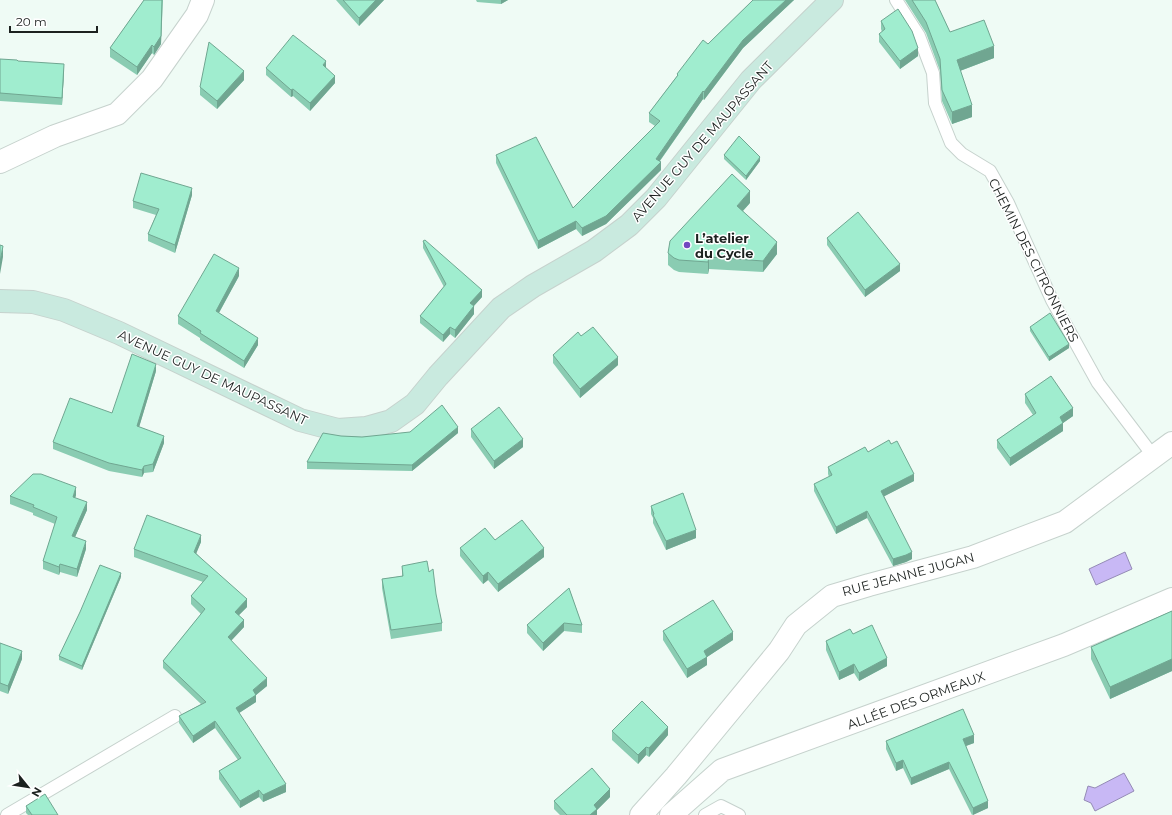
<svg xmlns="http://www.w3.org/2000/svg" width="1172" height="815" font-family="Montserrat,sans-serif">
<rect width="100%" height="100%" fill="#effbf5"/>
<!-- water -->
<path fill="#c8b8f5" stroke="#948bb5" d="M1125,552L1132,569L1096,585L1089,569Z
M1124,773L1134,791L1095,811L1091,803L1084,800L1088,786L1095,788Z"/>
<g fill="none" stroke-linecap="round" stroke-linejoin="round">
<defs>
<path id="service" d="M896,0L919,36L933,73L935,103L951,143L962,154L990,171L1008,203L1052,300L1098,383L1154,457
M7,815L175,716
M705,815L721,806L739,815"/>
<path id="minor" d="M0,162L55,136L117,114L152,79L197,15L203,0
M641,815L676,776L779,651L796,625L832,596L869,585L973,557L1065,522L1172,443
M671,815L722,770L1064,645L1172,599"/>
<path id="secondary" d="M0,301L33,302L64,310L119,333L300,420L338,430L366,428L391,421L415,404L438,376L501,308L533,286L594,251L629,225L656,198L751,80L832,0"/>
</defs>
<!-- service casing -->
<use href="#service" stroke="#c6d2cd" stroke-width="14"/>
<!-- minor casing -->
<use href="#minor" stroke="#c6d2cd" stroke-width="24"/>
<!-- secondary casing -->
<use href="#secondary" stroke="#c6d2cd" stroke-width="24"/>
<!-- service -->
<use href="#service" stroke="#fff" stroke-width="12"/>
<!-- minor -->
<use href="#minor" stroke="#fff" stroke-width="22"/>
<!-- secondary -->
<use href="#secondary" stroke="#c9eadf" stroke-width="22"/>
</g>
<!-- wall -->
<path fill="#8accb2" d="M144,0H163L161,44L154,55L152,53L137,75L110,57V48Z
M336,0H384L359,26Z
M476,0H508L501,4L477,2Z
M753,0H794L743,48L704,100L703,99L660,161L661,170L606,224L582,236L576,229L538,249L496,163V155L573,208L655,126L649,122V113L677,76V74Z
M905,0H935L950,32L994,58L960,71L972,117L952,124L942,101L940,71L926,33Z
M881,21L918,56L900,69L879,42V34L882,32L881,29Z
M0,59L18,61L64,72L62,105L0,101Z
M266,68H326L335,83L310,111L293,96L291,97L266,75Z
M244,80L217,109L200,95V87Z
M724,155L760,161L746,180L724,159Z
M192,195L175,253L148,241V234L156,215L133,208V201Z
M750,203L743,211L777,254L763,272L709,269L708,274L679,272L674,270L668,265V253Z
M827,238L900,271L865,297L827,245Z
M423,241L482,297L474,306V314L455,338L450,334L443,342L420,323V316L444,287L423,248Z
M239,276L219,313L258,345L244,368L200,340V338L178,324V316Z
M1030,327L1069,348L1049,361L1030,331Z
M581,336L618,365L580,398L553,363V355Z
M156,371L139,427L164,443L153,472L144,473L142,477L109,471L53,449V442L112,413Z
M1025,394L1073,416L1063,423V431L1010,466L997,448V440L1033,415L1025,403Z
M471,429L523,447L494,469L471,437Z
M458,433L412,471L307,469V462L341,436L362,437Z
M868,452L914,481L884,496L912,559L906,562L893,566L867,518L836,534L814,491V484L829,477L828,474V467Z
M76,495L75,498L87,510L75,537L86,549L77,577L60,572L59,575L43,569V561L55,524L33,515V513L10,504V496Z
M651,506L696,538L666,550L653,523V518L651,514Z
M201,542L196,553L247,607L239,615L244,627L231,641L267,686L256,695V702L239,713L286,792L263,802L259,797L240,808L219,779V771L238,760L215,728L193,743L179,723V716L201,704L163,668V661L201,614L191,604V596L203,582L134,557V549Z
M460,548L544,557L498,592L488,580L483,584L460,556Z
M402,566L429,572L442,623V631L391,639L382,588V579L402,576Z
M121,577L82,670L59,660V656Z
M569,588L582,625V633L564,631L543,651L527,633V625Z
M1172,611V671L1110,699L1091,659V647Z
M663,631L733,640L707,657V665L687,678L663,640Z
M853,634L887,666L859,681L854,673L839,680L826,650V641Z
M0,643L22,659L8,694L0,691Z
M612,731L668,735L649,757L646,755L638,764L612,740Z
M886,741L974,743L966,746L988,808L972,815L949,769L911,785L903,768L896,771L886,749Z
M610,797L597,810V815H560L554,809V801Z
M26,806L58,815H28L26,813Z"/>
<!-- shaded-wall -->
<path fill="#70a691" d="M162,0L161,44L154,55V47Z
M376,0H384L359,26V18Z
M501,0H508L501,4Z
M786,0H794L743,48L704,100V92L743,40Z
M152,45V53L137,75V67Z
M994,46V58L957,72V60Z
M918,48V56L900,69V61Z
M326,61V68L323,73V65Z
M64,64V72L62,105V98Z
M244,71V80L217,109V101Z
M335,76V83L310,111V103Z
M293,89V96L291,97V90Z
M703,91V99L656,166L661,162V170L606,224L582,236V228L656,159Z
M972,105V117L952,124V112Z
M760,157V161L746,180V176Z
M192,188V195L175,253V245Z
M750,191V203L737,217V206Z
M576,221V229L538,249V241Z
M777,242V254L763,272V261Z
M3,246V257L0,274V262Z
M709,257V269L708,274V262Z
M900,264V271L865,297V290Z
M239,268V276L216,318V311Z
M482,290V297L470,310V303Z
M474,306V314L455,338V330Z
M450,327V334L443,342V335Z
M258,338V345L244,368V361Z
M1069,344V348L1049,361V357Z
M618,357V365L580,398V389Z
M156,364V371L137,434V426Z
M1073,408V416L1063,423V431L1010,466V458L1060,417Z
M458,427V433L412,471V465Z
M164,436V443L153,472V464Z
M523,439V447L494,469V461Z
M144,466V473L142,477V470Z
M914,474V481L881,498V491Z
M76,487V495L73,505V497Z
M87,502V510L72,544V536Z
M867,511V518L836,534V527Z
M696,530V538L666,550V541Z
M201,535V542L194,559V552Z
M86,541V549L77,577V569Z
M544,548V557L498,592V584Z
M912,552V559L906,562L893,566V559Z
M60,564V572L59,575V567Z
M488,572V580L483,584V576Z
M121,573V577L82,670V666Z
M247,599V607L235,619V612Z
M244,620V627L228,644V637Z
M564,623V631L543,651V643Z
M733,632V640L707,657V665L687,678V669L704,651Z
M22,651V659L8,694V686Z
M887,658V666L859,681V673Z
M1172,659V671L1110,699V687Z
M854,664V673L839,680V672Z
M267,678V686L256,695V702L236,715V708L253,690Z
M215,721V728L193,743V736Z
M668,727V735L649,757V748Z
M974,735V743L963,747V739Z
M646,747V755L638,764V755Z
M903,760V768L896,771V763Z
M949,762V769L911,785V778Z
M286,784V792L263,802V795Z
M610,789V797L597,810V815H590L594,805Z
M259,790V797L240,808V801Z
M988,801V808L973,815V808Z"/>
<!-- building -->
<path fill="#a0edcf" stroke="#70a691" d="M144,0H162L161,36L154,47L152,45L137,67L110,48Z
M343,0H376L359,18Z
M753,0H786L743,40L704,92L703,91L656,159L661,162L606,216L582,228L576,221L538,241L496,155L536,137L573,208L660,121L649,113L678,75L677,74L703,40L708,44Z
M912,0H935L950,32L984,20L994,46L957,60L972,105L952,112L942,90L940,59L926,22Z
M898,9L912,31L918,48L900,61L879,34L885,29L881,21Z
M293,35L326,61L323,65L335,76L310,103L293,89L291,90L266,68Z
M209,42L244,71L217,101L200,87Z
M0,59L17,60L18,61L64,64L62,98L0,93Z
M739,136L760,157L746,176L724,155Z
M141,173L192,188L175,245L148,234L159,209L133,201Z
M732,174L750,191L737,206L777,242L763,261L709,257L708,262L679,260L674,258L668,253L670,241Z
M858,212L900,264L865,290L827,238Z
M425,240L482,290L470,303L474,306L455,330L450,327L443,335L420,316L446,284L423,241Z
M0,245L3,246L0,262Z
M214,254L239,268L216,311L258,338L244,361L200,333L201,331L178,316Z
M1050,313L1069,344L1049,357L1030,327Z
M593,327L618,357L580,389L553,355L578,332L581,336Z
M132,354L156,364L137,426L164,436L153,464L144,466L142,470L109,463L53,442L70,398L112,413Z
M1051,376L1073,408L1060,417L1063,423L1010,458L997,440L1036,413L1025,394Z
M442,405L458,427L412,465L307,462L323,433L341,436L362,437L410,432Z
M499,407L523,439L494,461L471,429Z
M889,440L891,444L897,441L914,474L881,491L912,552L906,555L893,559L867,511L836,527L814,484L832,475L828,467L865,447L868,452Z
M33,474H41L76,487L73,497L87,502L72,536L86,541L77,569L60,564L59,567L43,561L57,517L33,507L34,505L10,496Z
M683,493L696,530L666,541L653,515L654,514L651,506Z
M147,515L201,535L194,552L247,599L235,612L244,620L228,637L267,678L253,690L256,695L236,708L286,784L263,795L259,790L240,801L219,771L241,758L215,721L193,736L179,716L206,702L163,661L205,609L191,596L208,576L134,549Z
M522,520L544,548L498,584L488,572L483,576L460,548L485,528L495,540Z
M427,561L429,572L433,569L436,594L442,623L391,630L382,579L403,576L402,566Z
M100,565L121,573L82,666L59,656L80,612Z
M569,588L582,625L564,623L543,643L527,625Z
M713,600L733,632L704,651L707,657L687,669L663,631Z
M1172,611V659L1110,687L1091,647Z
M872,625L887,658L859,673L854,664L839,672L826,641L850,629L853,634Z
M0,643L22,651L8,686L0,683Z
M642,701L668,727L649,748L646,747L638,755L612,731Z
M963,709L974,735L963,739L988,801L973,808L949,762L911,778L903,760L896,763L886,741Z
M592,768L610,789L594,805L597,809L590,815H567L554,801Z
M45,794L58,815H32L26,806Z"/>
<!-- markers -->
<circle fill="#7347c0" stroke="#fff" stroke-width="1.5" cx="687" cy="245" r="4"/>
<g text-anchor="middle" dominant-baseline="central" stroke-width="3" stroke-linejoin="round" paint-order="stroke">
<!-- street labels -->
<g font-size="13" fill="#1c211f" stroke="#fff">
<text transform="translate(702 141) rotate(-49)">AVENUE GUY DE MAUPASSANT</text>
<text transform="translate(1034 260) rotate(63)">CHEMIN DES CITRONNIERS</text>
<text transform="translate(213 377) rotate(25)">AVENUE GUY DE MAUPASSANT</text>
<text transform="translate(908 574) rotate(-15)">RUE JEANNE JUGAN</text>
<text transform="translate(916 700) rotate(-20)">ALLÉE DES ORMEAUX</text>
</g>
<!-- poi labels -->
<g font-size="13" font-weight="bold" fill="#1c211f" stroke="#fff" text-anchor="start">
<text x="695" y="238">L’atelier<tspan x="695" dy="15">du Cycle</tspan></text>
</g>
</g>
<!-- north arrow -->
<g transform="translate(28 787) rotate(120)" stroke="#ffffff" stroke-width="3" paint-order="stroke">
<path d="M0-3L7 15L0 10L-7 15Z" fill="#1c211f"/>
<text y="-6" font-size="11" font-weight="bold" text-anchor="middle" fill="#1c211f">N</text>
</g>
<!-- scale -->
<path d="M10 26v6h87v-6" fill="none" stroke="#1c211f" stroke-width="2"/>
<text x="16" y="26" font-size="12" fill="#1c211f" stroke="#ffffff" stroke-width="3" paint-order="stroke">20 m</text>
</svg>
